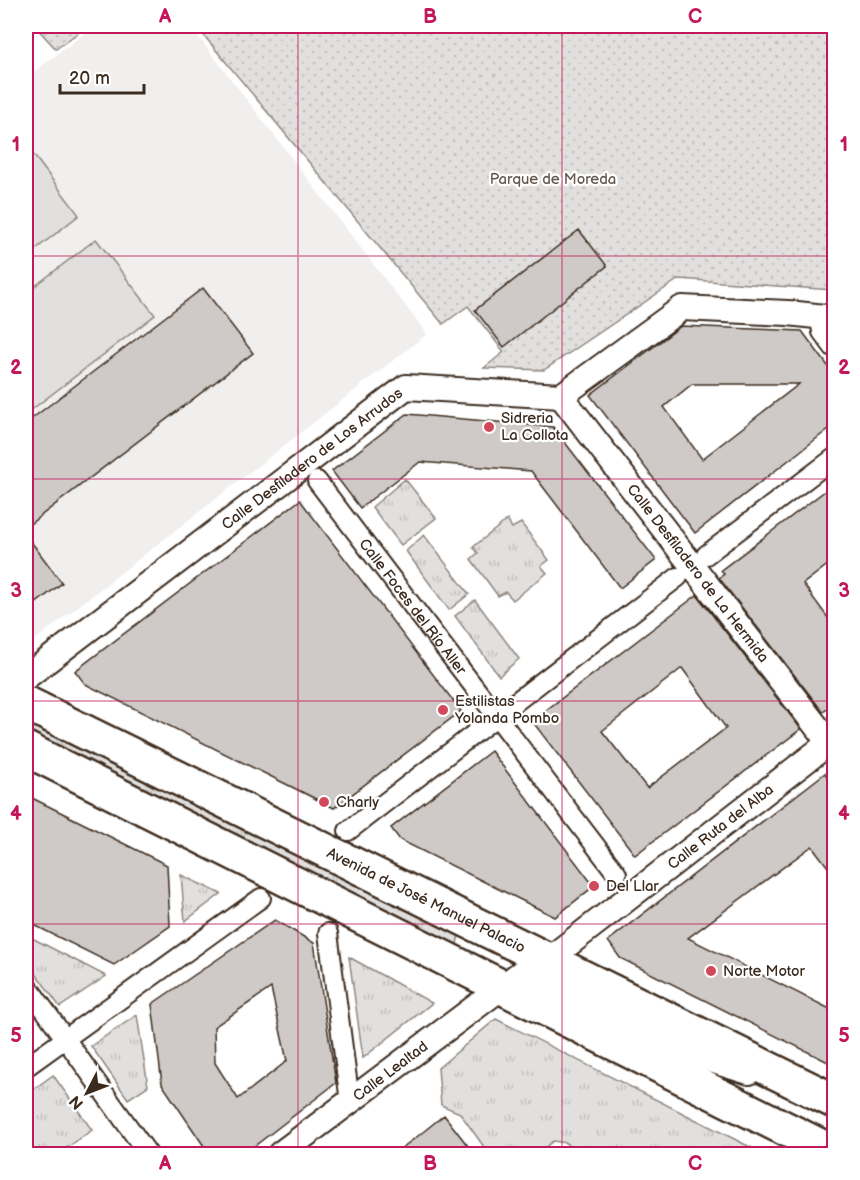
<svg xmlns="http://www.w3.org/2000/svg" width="860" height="1180" font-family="'Balsamiq Sans',sans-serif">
<defs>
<pattern id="grass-tufts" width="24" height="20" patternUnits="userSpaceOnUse" patternTransform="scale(1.5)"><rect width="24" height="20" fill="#e2e0de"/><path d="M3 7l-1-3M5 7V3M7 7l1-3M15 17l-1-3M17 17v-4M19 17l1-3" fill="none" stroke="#c3c0be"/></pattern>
<pattern id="park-dots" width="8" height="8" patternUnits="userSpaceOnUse" patternTransform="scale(1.5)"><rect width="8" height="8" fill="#e2e0de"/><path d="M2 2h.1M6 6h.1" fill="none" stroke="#c3c0be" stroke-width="1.8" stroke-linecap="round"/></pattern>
</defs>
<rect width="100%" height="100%" fill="#fff"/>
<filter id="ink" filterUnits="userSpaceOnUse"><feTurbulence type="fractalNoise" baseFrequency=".0167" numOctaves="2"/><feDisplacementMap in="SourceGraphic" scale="12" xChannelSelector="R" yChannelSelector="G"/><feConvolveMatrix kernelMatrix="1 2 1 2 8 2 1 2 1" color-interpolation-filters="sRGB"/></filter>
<g filter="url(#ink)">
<!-- built -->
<path fill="#f1efee" d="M94,26H190L427,334L26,647V78Z"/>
<!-- grass -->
<path fill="url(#grass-tufts)" stroke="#8e857e" stroke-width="1.5" d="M405,479L436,518L401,545L372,507Z
M507,520L512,528L521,523L549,560L541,566L547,573L513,600L506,592L498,596L471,559L478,553L473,547Z
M424,535L469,594L449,610L406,551Z
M475,600L519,659L499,676L455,616Z
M26,715L460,931L457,944L448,948L26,738Z
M181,875L221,894L185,921Z
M26,935L106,976L60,1007L26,960Z
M349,957L432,1003L363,1058Z
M137,1015L148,1086L128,1099L91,1046Z
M496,1019L764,1154H576L566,1143L553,1141L537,1154H489L460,1113L441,1105L438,1068Z
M53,1075L92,1130L58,1154H26V1095Z"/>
<!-- park -->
<path fill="url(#park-dots)" stroke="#8e857e" stroke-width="1.5" d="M35,26H87L56,49Z
M196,26H834V290L679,279L544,370L484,368L504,352L468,306L443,324Z"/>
<!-- pitch -->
<path fill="#e2e0de" stroke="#8e857e" stroke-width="1.5" d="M26,145L79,215L26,257Z
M96,239L155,315L26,414V293Z"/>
<!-- building -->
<path fill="#cfcac7" stroke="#3b2a1e" stroke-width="1.5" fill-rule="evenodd" d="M579,230L607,266L504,347L475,310Z
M203,288L253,353L26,527V423Z
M681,326L802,331L834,374V425L695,533L590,395ZM692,384H799L702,459L664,407Z
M407,414L553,427L656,560L620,588L531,471L420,462L360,508L332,471Z
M834,484V560L803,584L834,626V704L823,712L719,578L724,574L721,570Z
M300,500L461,711L334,808L85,684L75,671Z
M26,535L62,583L26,611Z
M697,595L801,729L635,855L532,721ZM682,668L726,728L647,788L602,731Z
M491,751L594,886L555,917L400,840L391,828Z
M825,773L834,787V875L812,846L688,938L834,1011V1065L620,958L608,941Z
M26,795L167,865L170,926L114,965L26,921Z
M275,920L314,943L336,1083L243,1155H210L162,1084L152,1004ZM271,988L287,1061L238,1099L215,1063L214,1027Z
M444,1115L475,1155H392L418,1136Z"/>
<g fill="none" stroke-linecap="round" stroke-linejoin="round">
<defs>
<g id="pedestrian">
<path d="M820,317L822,332L834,348"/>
<path id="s1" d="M317,481L617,874"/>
<path d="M706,555L834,458"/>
<path d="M348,831L678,577"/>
<path d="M328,933L350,1102"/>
<path d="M26,984L148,1154"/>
<path d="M26,1067L261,898"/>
</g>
<g id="minor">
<path id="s2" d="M561,396L834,749"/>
<path id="s3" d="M26,677L406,387L561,396L682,308L788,313L834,318"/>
<path id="s4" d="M548,960L834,739"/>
<path id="s5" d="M280,1154L522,972L695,1055L749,1072"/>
</g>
<g id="secondary">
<path id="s6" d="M26,703L834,1101"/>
<path d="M26,749L834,1153"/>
</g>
</defs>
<!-- pedestrian casing -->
<use href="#pedestrian" stroke="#3b2a1e" stroke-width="22"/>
<!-- minor casing -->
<use href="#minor" stroke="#3b2a1e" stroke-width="28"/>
<!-- secondary casing -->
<use href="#secondary" stroke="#3b2a1e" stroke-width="38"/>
<!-- pedestrian -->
<use href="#pedestrian" stroke="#fff" stroke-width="18"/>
<!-- minor -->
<use href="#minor" stroke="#fff" stroke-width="24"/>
<!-- secondary -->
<use href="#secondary" stroke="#fff" stroke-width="33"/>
</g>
</g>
<!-- grid -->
<path fill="none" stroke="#c2185b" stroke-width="1.5" stroke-opacity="0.55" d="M298,26V1154M562,26V1154M26,256H834M26,479H834M26,701H834M26,924H834"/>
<!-- markers -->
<g fill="#d1495b" stroke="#fff" stroke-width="2">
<circle cx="489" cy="427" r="6"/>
<circle cx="443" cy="710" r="6"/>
<circle cx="324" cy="802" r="6"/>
<circle cx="594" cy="886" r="6"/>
<circle cx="711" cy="971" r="6"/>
</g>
<g text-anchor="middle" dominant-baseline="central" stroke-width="4.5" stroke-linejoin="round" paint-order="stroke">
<!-- park labels -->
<g font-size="15" fill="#65584e" stroke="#fff">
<text x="553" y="179">Parque de Moreda</text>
</g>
<!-- poi labels -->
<g font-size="15" fill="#3b2a1e" stroke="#fff" text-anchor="start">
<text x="501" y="418">Sidreria<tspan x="501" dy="17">La Collota</tspan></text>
<text x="455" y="701">Estilistas<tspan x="455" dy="17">Yolanda Pombo</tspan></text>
<text x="336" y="802">Charly</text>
<text x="606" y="886">Del Llar</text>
<text x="723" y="971">Norte Motor</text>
</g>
<!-- street labels -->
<g font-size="15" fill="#3b2a1e" stroke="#fff">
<text stroke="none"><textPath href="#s3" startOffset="360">Calle Desfiladero de Los Arrudos</textPath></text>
<text stroke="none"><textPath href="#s2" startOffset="224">Calle Desfiladero de La Hermida</textPath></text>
<text stroke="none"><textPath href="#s1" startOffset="158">Calle Foces del Río Aller</textPath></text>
<text stroke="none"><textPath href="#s4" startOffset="218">Calle Ruta del Alba</textPath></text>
<text stroke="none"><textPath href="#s6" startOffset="446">Avenida de José Manuel Palacio</textPath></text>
<text stroke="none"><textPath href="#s5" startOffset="138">Calle Lealtad</textPath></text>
</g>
</g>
<!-- margin -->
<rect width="860" height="1180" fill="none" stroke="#fff" stroke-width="66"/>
<!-- north arrow -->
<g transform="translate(87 1093) rotate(228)" stroke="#ffffff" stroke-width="4.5" paint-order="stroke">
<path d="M0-4.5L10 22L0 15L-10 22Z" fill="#3b2a1e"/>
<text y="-9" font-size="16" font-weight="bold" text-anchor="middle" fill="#3b2a1e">N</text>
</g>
<!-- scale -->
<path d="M60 84v9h84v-9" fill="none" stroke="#3b2a1e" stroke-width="3"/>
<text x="69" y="84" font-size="18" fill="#3b2a1e" stroke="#ffffff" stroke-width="4.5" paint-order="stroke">20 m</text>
<rect x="33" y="33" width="794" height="1114" fill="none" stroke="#c2185b" stroke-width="2"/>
<g font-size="20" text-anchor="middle" font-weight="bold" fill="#c2185b">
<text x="165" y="23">A</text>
<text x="430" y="23">B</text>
<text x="695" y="23">C</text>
<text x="16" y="151">1</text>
<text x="844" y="151">1</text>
<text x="16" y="374">2</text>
<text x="844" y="374">2</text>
<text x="16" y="597">3</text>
<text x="844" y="597">3</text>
<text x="16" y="820">4</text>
<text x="844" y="820">4</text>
<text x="16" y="1042">5</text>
<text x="844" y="1042">5</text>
<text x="165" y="1170">A</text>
<text x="430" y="1170">B</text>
<text x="695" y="1170">C</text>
</g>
</svg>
